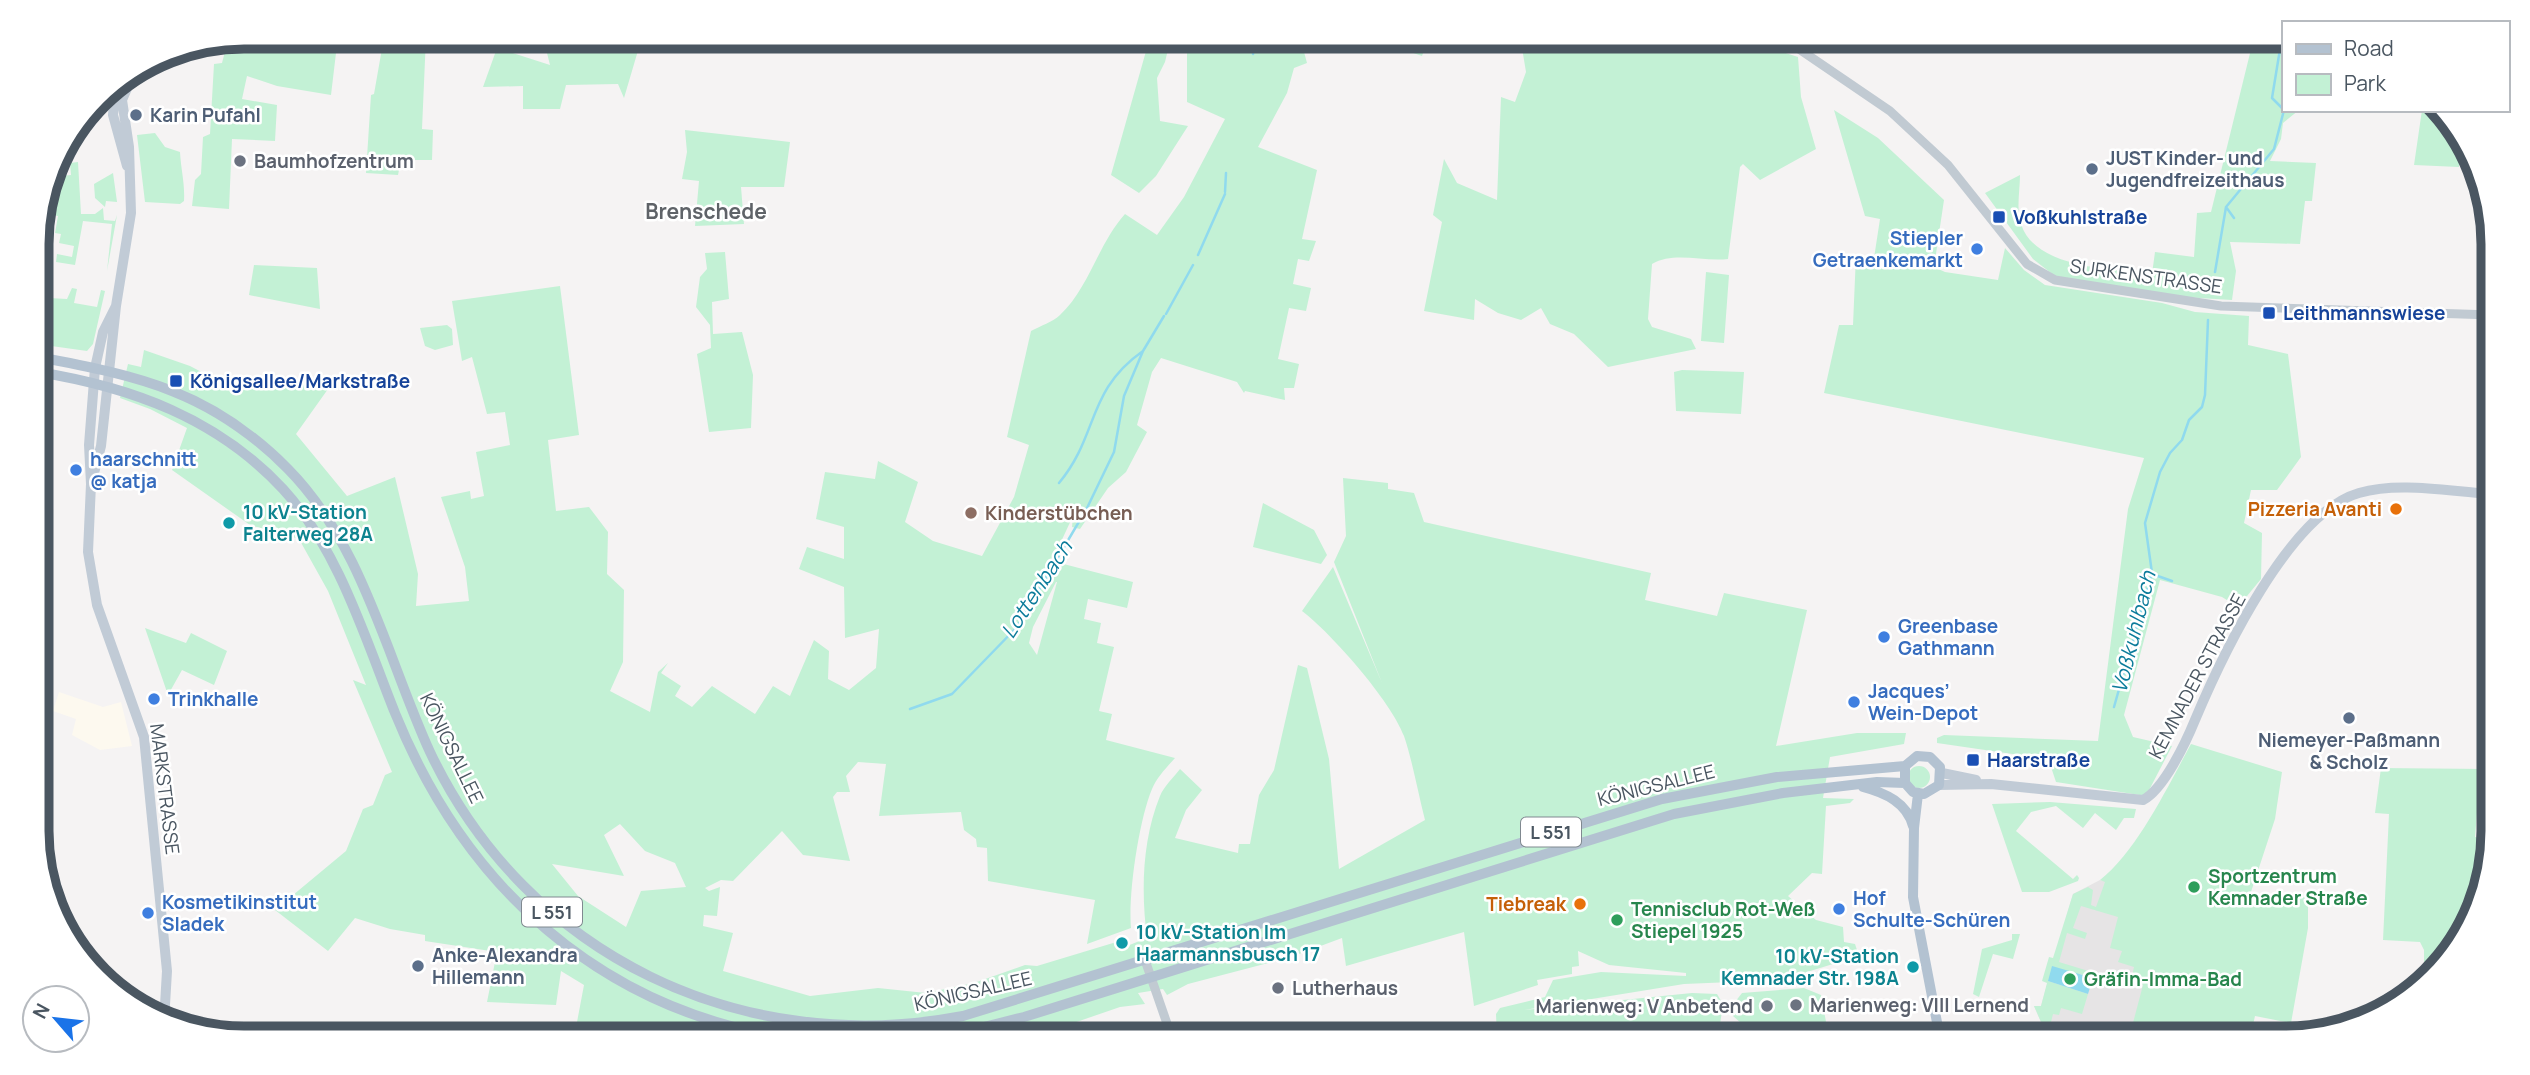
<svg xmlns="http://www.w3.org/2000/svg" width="2530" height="1075" font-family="Manrope,sans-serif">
<rect width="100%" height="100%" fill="#f5f3f3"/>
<!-- commercial -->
<path fill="#fdf9ef" d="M59,692L103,707L121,702L132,746L100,750L72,735L76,719L53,711Z"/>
<!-- education -->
<path fill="#e6e4e5" d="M2100,880L2177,895L2137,1038H2048L2034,1006H2041L2073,894Z"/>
<!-- green -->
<path fill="#c3f1d5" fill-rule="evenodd" d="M244,37L304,40L303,47L336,53L331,95L277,86L247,76L242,99L277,105L275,141L232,139L229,209L192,206L195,180L201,174L203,137L210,134L214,64L222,63L228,40Z
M384,37H426L422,129L433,130L432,160H401L398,175L366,173L371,95L374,94Z
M543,37H642L624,98L618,84L566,85L560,109H523V86L483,87L497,48L550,65Z
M1150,37H1171L1165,62L1157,78L1160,121L1188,126L1156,176L1139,193L1111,175Z
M1187,37H1300L1307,63L1294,68L1287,93L1258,147L1317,170L1302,239L1316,241L1309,261L1298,259L1293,284L1311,288L1306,311L1289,308L1278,359L1299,364L1294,388H1284L1285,400L1245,391L1244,393L1237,382L1161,358L1152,372L1137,425L1147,432L1126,472L1108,488L1080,529L1072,527L1073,516L1052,561L1133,582L1127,608L1088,599L1084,619L1101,623L1097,643L1114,647L1099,711L1112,714L1106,740L1175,758C1167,767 1157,777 1152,789C1139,820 1128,894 1131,928L1087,944L1095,900L988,881L987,848L977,847L976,839L964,830L961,812L879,816L886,764L858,762L846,776L850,792H837L833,797L850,861L803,855L782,831L733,881L721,880L705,888L709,891L720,887L717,916L704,915L703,926L733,933L723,971L810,996L878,988L926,993L974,983L1025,965L1037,966L1123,940L1127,946L1147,938C1141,892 1142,840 1160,796C1164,786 1174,777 1180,769L1202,790L1186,810L1175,838L1238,853L1239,844H1250L1259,795L1274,770L1298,665L1307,668L1329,759L1339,869L1425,820C1418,793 1413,763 1404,736C1391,701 1332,634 1302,611L1333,567L1382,683L1334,562L1346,536L1343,478L1388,483V489L1414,493L1424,522L1651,573L1645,600L1717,616L1724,593L1807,610L1776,746L1857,733H1906L1904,744L1830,757L1823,798L1854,799L1850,803L1826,806L1822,874L1812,873L1788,896L1816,920L1843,927L1844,942L1855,944L1859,956L1781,980L1684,984L1524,1010L1692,993L1717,994L1723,1004L1718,1038H1497L1496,1014L1500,1008L1545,997L1553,980L1601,972L1686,976V973L1609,965L1578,951L1579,966L1572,967V974L1537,980L1538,985L1474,1006L1464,932L1346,966L1342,938L1291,957L1188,984L1167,995L1163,989L1138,993L1145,1004L1120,1007L1030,1038H649L651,1033L644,1037L629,1030L627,1038H574L584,985L561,971L556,1005L487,1002L497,952L425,941V935L390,929L355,918L328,951L275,910L346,851L363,809L373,805L385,775L392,772L353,680L366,685L328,591L299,539L250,525L172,470L187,428L150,409L120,398L128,364L141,367L144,350L190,366L234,389L302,383L328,389L296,434L347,496L395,477L418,574L416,606L469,601L465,567L441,497L470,491L471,499L484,496L476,452L510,445L505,412L487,414L472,357L462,361L452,301L560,286L579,435L548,440L556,511L589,507L608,532L607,574L624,590L623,662L610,691L650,712L658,672L668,663L661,673L681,686L675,696L692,707L712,686L755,714L773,686L790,696L814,640L829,651L828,679L849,690L876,668L879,629L845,638L844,587L799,569L807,547L844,559V527L816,519L825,472L875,479L878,461L918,482L905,522L933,541L982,556L1014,497L1029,445L1007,437L1031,331C1040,326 1053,322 1060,315C1089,288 1098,244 1125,214L1157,235L1184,197L1225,119L1187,102ZM1056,582H1057L1037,655L1029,643L1033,627ZM620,824L645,851L675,863L686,887L641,891L626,927L578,896L552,864L624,876L604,835Z
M1366,37H1429L1422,56Z
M1504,37H1737L1798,57L1801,97L1816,149L1760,180L1743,164L1740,167L1728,259C1703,262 1674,251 1652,264L1648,319L1652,327L1691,339L1696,349L1608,367L1574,334L1550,324L1541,308L1521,320L1498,313L1475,299L1474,320L1424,311L1442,222L1433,215L1444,159L1457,183L1497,200L1501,97L1515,102L1526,72L1521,42Z
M2254,37H2283V110H2299L2283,123L2281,139L2270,161L2316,163L2312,201H2305L2300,244L2230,242L2236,271L2232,300L2183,297L2056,277L2033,259L1985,193L2020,175C2020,190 2016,210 2021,224C2035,269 2114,269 2152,274L2155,252L2194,257L2197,213L2211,212Z
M1834,110L1878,138L1944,200L1934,267L1945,272L1998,280L2005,248L2024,270L2045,285L2162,303L2195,312L2249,316L2248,345L2288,354L2301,457L2277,490H2251L2244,523L2262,533L2261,579L2238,607L2222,597L2160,580L2124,715L2133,737L2172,746L2146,796L2056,782L2051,767L2033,757L1937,743V738L1944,735L2098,741L2128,509L2144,458L1824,393L1839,325H1853L1856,255L1874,258L1880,219L1865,216Z
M2422,110C2459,110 2462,135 2459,167L2414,165Z
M685,130L790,142L784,187H741L744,224L695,226L699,181L682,179L687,152Z
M155,133L165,147L180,152C181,170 185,183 184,201L180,204L145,202L137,135Z
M78,162L81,214H95L103,208L104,220L115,221L117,215L107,271L112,224L83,221L75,265L56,262L57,254L72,257L74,246L59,243L61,234L55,233L58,216L42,213L52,177L71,175L70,163Z
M113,173L118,209L117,202L106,201L105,207L95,198L94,184Z
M725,252L729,299L712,302L713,334L742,332L753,375L751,428L709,432L697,354L711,348L710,325L696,307L700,277L707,269L705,253Z
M254,265L317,268L320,309L249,295Z
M1706,272L1729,275L1724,343L1701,341Z
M40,277L45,278L44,285L50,286L49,298L67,299L72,288L77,289L74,303L97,307L101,290L105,291L93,344L87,351L37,344Z
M447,325L452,329L453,345L435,350L425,346L420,328Z
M1682,370L1744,372L1741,414L1676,411L1674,372Z
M1263,503L1314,530L1327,555L1321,564L1253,547Z
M145,628L186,643L191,633L227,651L214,685L182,670L168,695Z
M2191,744L2282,772L2275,819L2250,895L2341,899V905L2308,904V928L2291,1023L2255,1016L2250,1038H2129L2143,985L2132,976L2134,967L2118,962L2122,951L2110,948L2118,917L2081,906L2073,928L2087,933L2085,939L2067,933L2059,962L2095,973L2093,978L2080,974L2048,981L2088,994L2082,1014L2061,1008L2059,1015L2053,1014L2051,1022L2056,1024L2054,1032L2075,1038H2048L2034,1006H2041L2047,983L2042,981L2049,957L2053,958L2073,894L2088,887L2093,890L2091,905L2096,907L2105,882L2100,880C2137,851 2168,786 2191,744Z
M1908 777a11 11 0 1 1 22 0a11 11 0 1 1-22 0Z
M2381,768L2486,769L2484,813H2477L2475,837L2482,838L2478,910L2450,957L2424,982V950L2420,942L2383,940L2389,814L2375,813Z
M2050,802L2136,809L2134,818H2124L2116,830L2095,813L2083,828L2056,806L2031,812L2016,831L2073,879L2077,875L2079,878L2078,881L2049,892H2022L1992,804Z
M2012,934H2020L2013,959L1993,954L1979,997L1973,994L1982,949L2012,940Z
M1804,988L1821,995L1829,1038H1758L1733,1016L1735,1002L1742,993Z"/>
<!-- water -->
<path fill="#90daee" d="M2052,966L2093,978L2088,994L2048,981Z"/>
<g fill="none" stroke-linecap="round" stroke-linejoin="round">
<!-- stream -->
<path stroke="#90daee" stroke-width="2.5" d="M2282,37L2272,98L2283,109
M1253,54L1255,37
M1225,192L1226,173
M2226,207L2234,218
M1198,255L1225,194
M2215,272L2226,207L2274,149L2284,110
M1166,314L1193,265
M1059,483C1099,435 1086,391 1143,351
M2152,574L2172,581
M2114,707L2152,573L2145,523L2160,472L2170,453L2182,440L2189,420L2202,407L2205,395L2208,320
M910,709L952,694L1017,627L1087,508L1114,452L1124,396L1143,351L1164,316"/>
<!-- tertiary -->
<path stroke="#c1cad2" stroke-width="9" d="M1763,37L1799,49L1890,111L1948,165L2027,264L2055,280L2221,306L2492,315
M104,93L112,100
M1145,960L1172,1038"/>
<!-- secondary -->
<path stroke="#c1cbd6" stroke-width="10" d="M116,83L113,115L127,166
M116,306L103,332L95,368L89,445L91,484L88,552L97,605L144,737L167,971L164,1022
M94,473L101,446L116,306L131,213L129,147L122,100L134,72
M1942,773L1976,780
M1939,785L1991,784L2143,800C2164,789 2186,742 2195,720C2222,656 2289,513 2359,493C2400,481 2451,492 2492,494"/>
<!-- primary -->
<path stroke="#b3c2d1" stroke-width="10" d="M38,357C140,376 212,392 288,469C363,545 387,658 430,752C527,957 743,1058 963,1016L1662,799L1777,777L1905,766
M38,372C131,387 217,418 283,489C339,550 365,638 395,713C465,886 598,1008 786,1038
M1863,787C1886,793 1907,803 1913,826
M1918,794L1914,828L1913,897L1940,1038
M940,1038L1024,1017L1674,814L1783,793L1877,782L1905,783L1913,792L1924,794L1939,785L1940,767L1930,757L1917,756L1905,766V783"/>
</g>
<!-- markers -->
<g fill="#5c6f8a" stroke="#fff" stroke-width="2.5">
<circle cx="136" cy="115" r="7"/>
<circle cx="2092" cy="169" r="7"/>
<circle cx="2349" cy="718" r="7"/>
<circle cx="418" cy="966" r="7"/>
</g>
<g fill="#6b7280" stroke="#fff" stroke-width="2.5">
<circle cx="240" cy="161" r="7"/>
<circle cx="1278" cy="988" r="7"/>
<circle cx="1796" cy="1005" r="7"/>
<circle cx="1767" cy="1006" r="7"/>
</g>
<g fill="#1a4fb4" stroke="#fff" stroke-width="2.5">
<rect x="1992" y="210" width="14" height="14" rx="3.5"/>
<rect x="2262" y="306" width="14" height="14" rx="3.5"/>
<rect x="169" y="374" width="14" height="14" rx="3.5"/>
<rect x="1966" y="753" width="14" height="14" rx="3.5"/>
</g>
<g fill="#3f7fe0" stroke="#fff" stroke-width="2.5">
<circle cx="1977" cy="249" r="7"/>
<circle cx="76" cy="470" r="7"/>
<circle cx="1884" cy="637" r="7"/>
<circle cx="154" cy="699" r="7"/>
<circle cx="1854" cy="702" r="7"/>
<circle cx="1839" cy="909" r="7"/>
<circle cx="148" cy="913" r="7"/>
</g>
<g fill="#e8710a" stroke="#fff" stroke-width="2.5">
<circle cx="2396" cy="509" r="7"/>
<circle cx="1580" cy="904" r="7"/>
</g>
<circle fill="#8d6e63" stroke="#fff" stroke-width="2.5" cx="971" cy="513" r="7"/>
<g fill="#0f9aa8" stroke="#fff" stroke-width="2.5">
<circle cx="229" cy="523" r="7"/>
<circle cx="1122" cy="943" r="7"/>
<circle cx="1913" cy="967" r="7"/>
</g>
<g fill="#2e9e5b" stroke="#fff" stroke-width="2.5">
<circle cx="2194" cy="887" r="7"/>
<circle cx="1617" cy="920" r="7"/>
<circle cx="2070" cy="979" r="7"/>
</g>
<g text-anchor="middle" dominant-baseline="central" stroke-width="5" stroke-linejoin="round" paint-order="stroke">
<!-- shield labels -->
<g fill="#fff" stroke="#808990" stroke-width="2">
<rect x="1521" y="817.5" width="60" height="29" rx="5"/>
<rect x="522" y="897.5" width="60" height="29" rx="5"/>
</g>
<g font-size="18" font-weight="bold" fill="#4a5661">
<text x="1551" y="832">L 551</text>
<text x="552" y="912">L 551</text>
</g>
<!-- service labels -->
<g font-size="19" font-weight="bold" fill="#4e5e75" stroke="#fff" text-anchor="start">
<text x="150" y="115">Karin Pufahl</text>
<text x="2106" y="158">JUST Kinder- und<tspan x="2106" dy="22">Jugendfreizeithaus</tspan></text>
<text x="2349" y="740" text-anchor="middle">Niemeyer-Paßmann<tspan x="2349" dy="22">&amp; Scholz</tspan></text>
<text x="432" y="955">Anke-Alexandra<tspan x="432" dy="22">Hillemann</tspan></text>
</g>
<!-- worship labels -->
<g font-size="19" font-weight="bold" fill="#5b616d" stroke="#fff" text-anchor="start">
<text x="254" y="161">Baumhofzentrum</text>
<text x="1292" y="988">Lutherhaus</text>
<text x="1810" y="1005">Marienweg: VIII Lernend</text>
<text x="1753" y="1006" text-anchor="end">Marienweg: V Anbetend</text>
</g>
<!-- transit labels -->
<g font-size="19" font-weight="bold" fill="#164399" stroke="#fff" text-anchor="start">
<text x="2013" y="217">Voßkuhlstraße</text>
<text x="2283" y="313">Leithmannswiese</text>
<text x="190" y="381">Königsallee/Markstraße</text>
<text x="1987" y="760">Haarstraße</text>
</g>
<!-- shop labels -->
<g font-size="19" font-weight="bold" fill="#366cbe" stroke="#fff" text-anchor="start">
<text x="1963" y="238" text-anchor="end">Stiepler<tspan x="1963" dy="22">Getraenkemarkt</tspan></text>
<text x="90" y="459">haarschnitt<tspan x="90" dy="22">@ katja</tspan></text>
<text x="1898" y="626">Greenbase<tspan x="1898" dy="22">Gathmann</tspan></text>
<text x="1868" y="691">Jacques’<tspan x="1868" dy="22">Wein-Depot</tspan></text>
<text x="168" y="699">Trinkhalle</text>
<text x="1853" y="898">Hof<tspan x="1853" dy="22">Schulte-Schüren</tspan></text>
<text x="162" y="902">Kosmetikinstitut<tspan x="162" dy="22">Sladek</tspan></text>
</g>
<!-- street labels -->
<g font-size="19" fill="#4a5661" stroke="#fff">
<text transform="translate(2146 276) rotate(8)">SURKENSTRASSE</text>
<text transform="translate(2197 676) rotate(-62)">KEMNADER STRASSE</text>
<text transform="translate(452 748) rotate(64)">KÖNIGSALLEE</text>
<text transform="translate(1656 785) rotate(-14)">KÖNIGSALLEE</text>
<text transform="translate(165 789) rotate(83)">MARKSTRASSE</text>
<text transform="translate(973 991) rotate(-13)">KÖNIGSALLEE</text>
</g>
<!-- food labels -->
<g font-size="19" font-weight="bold" fill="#c56008" stroke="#fff" text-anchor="end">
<text x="2382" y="509">Pizzeria Avanti</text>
<text x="1566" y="904">Tiebreak</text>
</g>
<!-- culture labels -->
<g font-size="19" font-weight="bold" fill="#0d838f" stroke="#fff" text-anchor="start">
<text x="243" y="512">10 kV-Station<tspan x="243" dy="22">Falterweg 28A</tspan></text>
<text x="1136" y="932">10 kV-Station Im<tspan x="1136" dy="22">Haarmannsbusch 17</tspan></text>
<text x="1899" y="956" text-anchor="end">10 kV-Station<tspan x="1899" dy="22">Kemnader Str. 198A</tspan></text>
</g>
<!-- education labels -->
<g font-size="19" font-weight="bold" fill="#785e54" stroke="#fff" text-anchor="start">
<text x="985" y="513">Kinderstübchen</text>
</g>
<!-- leisure labels -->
<g font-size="19" font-weight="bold" fill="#27864d" stroke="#fff" text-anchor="start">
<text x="2208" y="876">Sportzentrum<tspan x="2208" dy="22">Kemnader Straße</tspan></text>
<text x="1631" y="909">Tennisclub Rot-Weß<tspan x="1631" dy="22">Stiepel 1925</tspan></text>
<text x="2084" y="979">Gräfin-Imma-Bad</text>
</g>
<!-- neighbourhood labels -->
<g font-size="21" font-weight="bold" fill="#5f6368" stroke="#fff">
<text x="706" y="211">Brenschede</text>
</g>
<!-- water labels -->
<g font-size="21" font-style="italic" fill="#0c7c9b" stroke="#fff">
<text transform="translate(1036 589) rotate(-57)">Lottenbach</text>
<text transform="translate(2133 632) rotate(-76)">Voßkuhlbach</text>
</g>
</g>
<!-- crop -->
<path d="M0 0H2530V1075H0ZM244 49H2286A195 195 0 0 1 2481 244V831A195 195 0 0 1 2286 1026H244A195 195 0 0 1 49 831V244A195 195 0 0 1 244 49Z" fill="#fff" fill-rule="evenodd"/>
<path fill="none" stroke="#4a5661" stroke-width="9" d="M244 49H2286A195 195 0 0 1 2481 244V831A195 195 0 0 1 2286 1026H244A195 195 0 0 1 49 831V244A195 195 0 0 1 244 49Z"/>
<!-- legend -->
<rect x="2282" y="21" width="228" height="91" fill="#ffffff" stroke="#b7bbc0" stroke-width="2"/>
<rect x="2296" y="44" width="35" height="10" fill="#b3c2d1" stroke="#b7bbc0" stroke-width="2"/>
<text x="2344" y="56" font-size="21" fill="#4a5661">Road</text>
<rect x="2296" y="74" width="35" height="21" fill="#c3f1d5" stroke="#b7bbc0" stroke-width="2"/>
<text x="2344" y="91" font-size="21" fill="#4a5661">Park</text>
<!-- north arrow -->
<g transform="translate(56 1019) rotate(298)"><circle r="33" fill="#ffffff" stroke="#b7bbc0" stroke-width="2"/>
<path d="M0-5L12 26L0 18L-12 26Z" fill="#1a73e8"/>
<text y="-10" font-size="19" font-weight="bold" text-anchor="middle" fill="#4a5661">N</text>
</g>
</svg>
